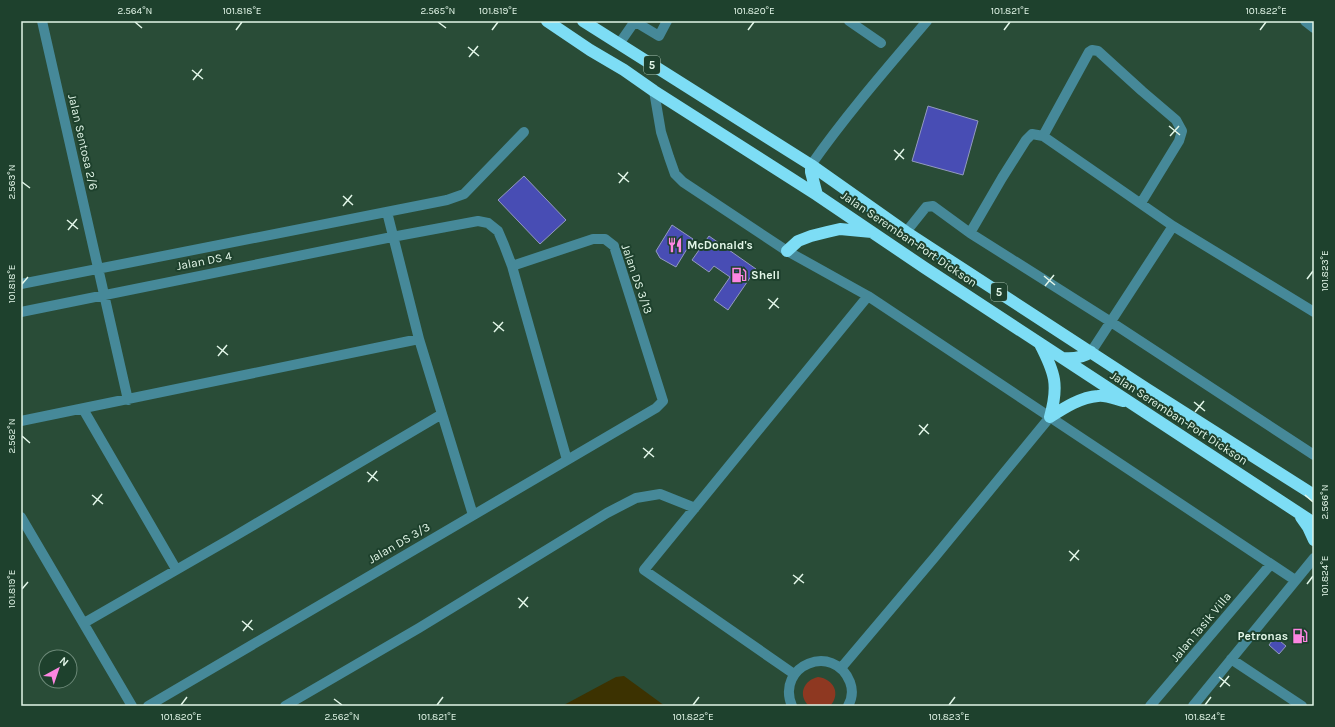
<svg xmlns="http://www.w3.org/2000/svg" width="1335" height="727" font-family="Karla,sans-serif">
<rect width="100%" height="100%" fill="#294c37"/>
<!-- green -->
<path fill="#8e3821" d="M818,677C834,679 841,694 830,706H809C797,695 804,680 818,677Z"/>
<!-- water -->
<path fill="#3c3201" d="M624,676L665,706H562L616,677Z"/>
<!-- building -->
<path fill="#484db4" stroke="#939abf" d="M928,106L978,121L963,175L912,161Z
M524,176L566,220L540,244L498,200Z
M672,225L693,239L676,267L660,258L656,251Z
M709,236L756,269L728,310L714,300L730,277L714,266L709,272L692,260Z
M1275,637L1286,646L1279,654L1269,645Z"/>
<g fill="none" stroke-linecap="round" stroke-linejoin="round">
<!-- minor -->
<path stroke="#468999" stroke-width="10" d="M42,21L128,400
M634,21L659,36L667,21
M849,21L881,43
M1305,21L1314,28
M619,44L635,21
M654,91L661,132L669,157L675,174L683,182L787,251L868,296L1295,580
M1043,136L1089,52L1092,50L1098,51L1142,91L1176,120L1182,131L1179,141L1141,203
M811,165C846,115 887,68 927,21
M387,212L419,339L473,515
M906,232L926,207L933,206L970,233L1111,322L1314,455
M970,233L1002,178L1026,140L1032,134L1043,136L1173,226L1314,312
M21,284L447,200L464,194L524,132
M21,312L392,237L478,221L488,223L498,231L504,245L512,266L567,460
M1091,352L1173,226
M83,409L176,569
M21,421L419,339
M21,517L132,706
M84,623L230,539L442,414
M1231,659L1302,706
M841,668L934,558L1050,417
M794,674L644,570L868,296
M148,706L656,408L663,401L614,246L605,239H593L512,266
M285,706L419,628L607,513L636,498L660,494L695,508
M792,706C775,665 834,642 850,682C853,690 852,699 848,706
M1150,706L1271,564
M1193,706L1314,558"/>
<!-- highway -->
<path stroke="#7dddf5" stroke-width="12" d="M547,21L590,50L624,70L654,91L817,195L925,268L1314,523
M583,21L811,165L906,232L1147,389L1314,495
M811,165V172L817,195
M787,251L798,241L811,236L827,232L840,229L872,232
M1040,344C1055,373 1059,385 1050,417
M1063,358C1074,359 1082,358 1091,352
M1050,417C1064,408 1081,397 1098,396C1106,395 1115,399 1123,401
M1301,517L1308,527L1314,540"/>
</g>
<!-- ticks -->
<path fill="none" stroke="#e2f6e8" stroke-width="1.5" d="M135,22L142,28M438,22L446,28M236,30L242,22M492,30L498,22M748,30L754,22M1004,30L1010,22M1260,30L1266,22M468,47L479,56M469,57L478,46M192,70L203,79M193,80L202,69M1169,126L1180,135M1170,136L1179,126M894,150L904,159M895,160L904,149M618,173L629,182M22,182L30,188M619,183L628,172M343,196L353,205M343,206L352,195M67,220L78,229M68,230L77,219M1044,276L1055,285M1307,279L1313,271M22,284L28,277M1045,286L1054,275M768,299L779,308M769,309L778,298M493,322L504,331M494,332L503,322M217,346L228,355M218,356L227,345M1194,402L1205,411M1195,412L1204,401M919,425L929,434M919,435L928,424M22,436L30,443M643,448L654,457M644,458L653,448M367,472L378,481M368,482L377,471M92,495L103,504M1305,495L1313,502M93,505L102,494M1069,551L1079,560M1070,561L1079,550M793,575L804,583M794,584L803,574M1307,584L1313,576M22,589L28,582M518,598L528,607M519,608L528,597M242,621L253,630M243,631L252,620M1219,677L1230,686M1220,687L1229,676M334,699L342,705M181,705L187,697M437,705L443,697M693,705L699,697M949,705L955,697M1205,705L1211,697"/>
<!-- icons -->
<defs>
<symbol id="restaurant-bare" viewBox="-9 -9 18 18"><path d="M-5-6h1v4h1v-4h1v4h1v-4h1v5L-1.5 .5V6h-2V.5L-5-1ZM5-6V6H3V1.5H1.5Q1.5-4 5-6Z" fill="#fd86e2" stroke="#1e412d" stroke-width="2.5" paint-order="stroke"/></symbol>
<symbol id="fuel-bare" viewBox="-9 -9 18 18"><path d="M-5.5-6h7V0h2V4h1.3V-2.5L3-4.5l.8-.8L6-3V5H2.5V1h-1V6h-7ZM-4.2-4.7v3.2H.2V-4.7Z" fill="#fd86e2" stroke="#1e412d" stroke-width="2.5" paint-order="stroke"/></symbol>
</defs>
<g fill-rule="evenodd">
<use href="#restaurant-bare" x="664" y="234" width="22" height="22"/>
<use href="#fuel-bare" x="728" y="264" width="22" height="22"/>
<use href="#fuel-bare" x="1289" y="625" width="22" height="22"/>
</g>
<g text-anchor="middle" dominant-baseline="central" stroke-width="4" stroke-linejoin="round" paint-order="stroke">
<!-- shield labels -->
<g fill="#1e412d" stroke="#a7c0b0" stroke-width="1">
<rect x="644" y="56" width="16" height="18" rx="3"/>
<rect x="991" y="283" width="16" height="18" rx="3"/>
</g>
<g font-size="11" font-weight="bold" fill="#e2f6e8">
<text x="652" y="65">5</text>
<text x="999" y="292">5</text>
</g>
<!-- street labels -->
<g font-size="12" fill="#e2f6e8" stroke="#1e412d">
<text transform="translate(83 142) rotate(77)">Jalan Sentosa 2/6</text>
<text transform="translate(909 239) rotate(34)">Jalan Seremban-Port Dickson</text>
<text transform="translate(204 261) rotate(-11)">Jalan DS 4</text>
<text transform="translate(637 279) rotate(71)">Jalan DS 3/13</text>
<text transform="translate(1179 418) rotate(33)">Jalan Seremban-Port Dickson</text>
<text transform="translate(399 543) rotate(-30)">Jalan DS 3/3</text>
<text transform="translate(1201 627) rotate(-50)">Jalan Tasik Villa</text>
</g>
<!-- poi labels -->
<g font-size="12" font-weight="bold" fill="#e2f6e8" stroke="#1e412d" text-anchor="start">
<text x="687" y="245">McDonald's</text>
<text x="751" y="275">Shell</text>
<text x="1288" y="636" text-anchor="end">Petronas</text>
</g>
</g>
<!-- border -->
<rect width="1335" height="727" fill="none" stroke="#1e412d" stroke-width="44"/>
<!-- north arrow -->
<g transform="translate(58 669) rotate(40)"><circle r="19" fill="#1e412d" stroke="#6c8978"/>
<path d="M0-3L7 15L0 10L-7 15Z" fill="#fd86e2"/>
<text y="-6" font-size="11" font-weight="bold" text-anchor="middle" fill="#e2f6e8">N</text>
</g>
<rect x="22" y="22" width="1291" height="683" fill="none" stroke="#e2f6e8" stroke-width="1.5"/>
<g font-size="10" text-anchor="middle" fill="#e2f6e8">
<text x="135" y="14">2.564°N</text>
<text x="242" y="14">101.818°E</text>
<text x="438" y="14">2.565°N</text>
<text x="498" y="14">101.819°E</text>
<text x="754" y="14">101.820°E</text>
<text x="1010" y="14">101.821°E</text>
<text x="1266" y="14">101.822°E</text>
<text transform="translate(11 182) rotate(-90)" y="4">2.563°N</text>
<text transform="translate(1324 271) rotate(-90)" y="4">101.823°E</text>
<text transform="translate(11 284) rotate(-90)" y="4">101.818°E</text>
<text transform="translate(11 436) rotate(-90)" y="4">2.562°N</text>
<text transform="translate(1324 502) rotate(-90)" y="4">2.566°N</text>
<text transform="translate(1324 576) rotate(-90)" y="4">101.824°E</text>
<text transform="translate(11 589) rotate(-90)" y="4">101.819°E</text>
<text x="181" y="720">101.820°E</text>
<text x="342" y="720">2.562°N</text>
<text x="437" y="720">101.821°E</text>
<text x="693" y="720">101.822°E</text>
<text x="949" y="720">101.823°E</text>
<text x="1205" y="720">101.824°E</text>
</g>
</svg>
